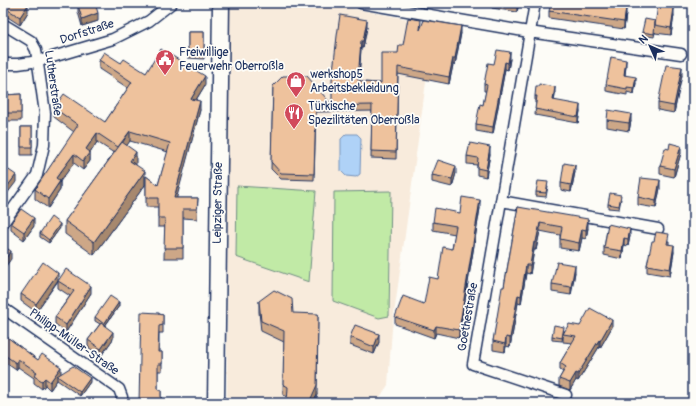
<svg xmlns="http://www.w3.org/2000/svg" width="696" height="406" font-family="Pangolin,sans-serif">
<rect width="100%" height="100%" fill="#fdfcf7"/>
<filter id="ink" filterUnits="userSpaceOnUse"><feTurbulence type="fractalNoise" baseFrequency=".025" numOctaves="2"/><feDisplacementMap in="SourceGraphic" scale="8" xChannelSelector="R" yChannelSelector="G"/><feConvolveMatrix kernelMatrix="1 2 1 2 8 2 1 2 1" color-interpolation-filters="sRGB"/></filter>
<g filter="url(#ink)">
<!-- built -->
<path fill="#f8ebdc" d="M228,3H325L434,24L392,329L388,385L376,403H227Z"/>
<!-- green -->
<path fill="#c1eaa6" stroke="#6e8c82" d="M237,186L316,191L309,282L236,257Z
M391,191L389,316L379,318L333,301L334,192Z"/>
<!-- water -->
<path fill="#afd2f7" stroke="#7491ba" d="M346,134H357L361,138L360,174L356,177L346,176L341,171V139Z"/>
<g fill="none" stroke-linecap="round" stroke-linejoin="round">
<defs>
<path id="street" d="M361,3L529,32L681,54
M535,3L473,364L566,395
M3,24L31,41L36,50L45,113L44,145L37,175L3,223
M3,64H18L39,61L113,39L149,21L172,3
M501,201L658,229
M3,308L119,389L122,397V403"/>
<path id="primary" d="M216,403L221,3"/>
</defs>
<!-- street casing -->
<use href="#street" stroke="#1b2f5e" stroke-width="13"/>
<!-- primary casing -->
<use href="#primary" stroke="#1b2f5e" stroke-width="19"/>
<!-- street -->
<use href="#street" stroke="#fdfcf7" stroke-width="10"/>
<!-- primary -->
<use href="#primary" stroke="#fdfcf7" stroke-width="16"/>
</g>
<!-- wall -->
<path fill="#cda787" stroke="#1b2f5e" d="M3,3L28,12L20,25L3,14Z
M482,3H519L517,12L492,8V7L482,5Z
M78,5L98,21L82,26L78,12Z
M549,11L626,14L624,29L549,18Z
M674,15L671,35L655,33V32L654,37L642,35V32L655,21Z
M421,26L461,33L455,65H453L449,84L398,74L396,159L371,158L372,111L316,112L314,180L281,179L271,169L273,86L332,105L367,27L363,48H361L359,80L361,82L381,83L403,45Z
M188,32H204V59L188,58Z
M510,59L508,70L505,69L493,134L476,131V124L483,105L486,91H484V84L494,64Z
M99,60L121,63L146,73L205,85L196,100L200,110L176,198H198L197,219L183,218V258H164L165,227H158V207H146V176L158,185L168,152L130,141L126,145L145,185L94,255L65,234V221L114,153L97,142L90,153V161L83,170L74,163L60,181V190L48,208L35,199V189L37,188V186L74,132L54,117V108L105,122L128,88L99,69Z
M626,66L625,75L636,83L634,94L627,92V95L606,91V85Z
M682,75L674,113L658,110V103Z
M21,94V121H4V95Z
M555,94L554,100L580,111L578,123L535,115L536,103H535V96Z
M607,120L631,121L629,131L607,127Z
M21,127H32V155H21Z
M681,153L674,177L660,174V166Z
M490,154L486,177L477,175V165L467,164V156Z
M575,172L571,192L561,190V183Z
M456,173L452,187L432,182V175Z
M548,186L546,197L536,196V192Z
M660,188L656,208L638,205V197Z
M621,199L619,209L608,208V204Z
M518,207L588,228L586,239L582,238L579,251L560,248V235L540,231L536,250H534L530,274L526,273L521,304L518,303L510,347L506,346L505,352L493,350V341L504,287Z
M480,208L459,338L436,333L434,338L395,324V317L424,304L438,279L452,249L455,234L433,230V222L460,213Z
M11,223L34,226L24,240L11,230Z
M608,224L630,236L628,246L624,245L622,259L604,255V248Z
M60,228L49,243L40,237V233Z
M654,241H669V244L674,252L670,276L647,272V265Z
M575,272L571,295L552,292V284Z
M58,280L91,293L66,332L55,324V317L70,296L58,288V281L36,312L21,301V294Z
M259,301L293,313L317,395L288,397L283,395L284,342L261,331L259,312Z
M119,306L105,326L113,339L101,356L88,347V340L100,324L95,321V317Z
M159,314L163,315V333H159V352H162V371H158V390H161V403H139Z
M580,326L612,327L600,348L599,347L578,381L576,380L570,390L559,386V379L563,372L560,370V363L572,343L563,342V336L562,341L552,340V336L564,330V334Z
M3,334L38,360L61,374L90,382L80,396L57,380L50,390L45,385L42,389L34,383V378L18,367L16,370L3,361Z
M350,337L379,342L374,354L350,345Z"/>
<!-- shaded-wall -->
<path fill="#a7886e" stroke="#1b2f5e" d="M518,3H519L517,12V5Z
M28,5V12L20,25V17Z
M626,8V14L624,29V22Z
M674,8V15L671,35V28Z
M98,13V21L82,26V19Z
M367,20V27L363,48V41Z
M461,26V33L455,65V58Z
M361,41V48L358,87V80Z
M510,52V59L508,70V63Z
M453,58V65L449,84V77Z
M626,60V66L624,81V75Z
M505,62V69L493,134V127Z
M682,67V75L674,113V106Z
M205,76V85L191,108V99Z
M636,77V83L634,94V88Z
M555,87V94L553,107V100Z
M200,101V110L174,208V198Z
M580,105V111L578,123V117Z
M631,114V121L629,131V123Z
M130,131V141L119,157V148Z
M97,133V142L90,153V161L83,170V161L86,149Z
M681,146V153L674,177V169Z
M490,147V154L486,177V170Z
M136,152V165L130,161Z
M74,154V163L56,187V178Z
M575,165V172L571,192V185Z
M456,166V173L452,187V179Z
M145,171V185L94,255V242Z
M16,175V182L3,199V192Z
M660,180V188L656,208V201Z
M60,181V190L48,208V199Z
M480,200V208L459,338V330Z
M34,218V226L24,240V232Z
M588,219V228L586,239V230Z
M540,223V231L536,250V242Z
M60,224V228L49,243V240Z
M582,229V238L579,251V243Z
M630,229V236L628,246V239Z
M624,238V245L622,259V251Z
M534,242V250L530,274V265Z
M674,245V252L670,276V269Z
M11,251V259L3,270V262Z
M526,265V273L521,304V296Z
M575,265V272L571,295V287Z
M58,273V280L36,312V304Z
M91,286V293L66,332V325Z
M518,295V303L510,347V338Z
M119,302V306L104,327V324Z
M318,314L317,395L314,403H309Z
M612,320V327L600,348V341Z
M436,326V333L434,338V330Z
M113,332V339L101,356V349Z
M379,334V342L374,354V347Z
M506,337V346L505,352V344Z
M599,340V347L578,381V374Z
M18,359V367L16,370V363Z
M61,367V375L57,376V380L50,390V382Z
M576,373V380L570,390V383Z
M45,378V385L42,389V381Z
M90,378V382L80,396V392Z"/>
<!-- building -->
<path fill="#eec29d" stroke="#1b2f5e" d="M3,3H26L28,5L20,17L3,7Z
M83,3H95L98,13L82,19L78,5Z
M504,3H518L517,5Z
M551,3H600L626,8L624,22L549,11Z
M658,5L674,8L671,28L655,25Z
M340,15L367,20L363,41H361L358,80H361V82L381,83V53H398L399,45H403L408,18L421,20L420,30L424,20L461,26L455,58H453L449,77L398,67L396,152L371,151L372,105L316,106L314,174L281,173L271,162L273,86L283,76H307L332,105V80L337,36Z
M645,19L655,21L654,34L642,32Z
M188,32H204V51H188Z
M161,49L205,76L191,99L200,101L174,198H198L197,209H183V248H164L165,218H158V198H146V176L158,185L170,143L130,131L118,147L97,133L86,149L90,152L83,161L74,154L56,178L60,181L48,199L35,189L38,186H37L78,125L54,108L64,94L105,122L132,82L99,60L104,52L121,63L124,59L146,73Z
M497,50L510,52L508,63L505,62L493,127L476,124L480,104L483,105L487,85L484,84L488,63L494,64Z
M611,57L626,60L624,75L636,77L634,88L627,87V89L606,85Z
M666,65L682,67L674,106L658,103Z
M539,84L555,87L553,100L580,105L578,117L535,109L537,96H535L536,86H539Z
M21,94V113H4V95Z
M608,110L631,114L629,123L607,120Z
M21,127H32V147H21Z
M122,142L136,152L130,161L145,171L94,242L65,221Z
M470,143L490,147L486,170L477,168L478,158L467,156Z
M670,143L681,146L674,169L660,166L665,148L669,149Z
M438,160L456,166L452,179L432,175Z
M564,163L575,165L571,185L561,183Z
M3,166L16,175L3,192Z
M641,178L660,180L656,201L638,197Z
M538,181L548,182L546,193L536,192Z
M610,193L621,195L619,206L608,204Z
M462,197L480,200L459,330L436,326L434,330L395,317L403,296L424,304L429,277L438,279L443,247L452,249L456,226L433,222L435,208L460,213Z
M518,207L588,219L586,230L582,229L579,243L560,239L562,227L540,223L536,242H534L530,265H526L521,296L518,295L510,338L506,337L505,344L493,341L502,287H504Z
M21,209L34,218L24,232L11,223Z
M51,217L60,224L49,240L40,233Z
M608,224L630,229L628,239L624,238L622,251L604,248Z
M656,232L669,234L667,244L674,245L670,269L647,265L652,241H654Z
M3,246L11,251L3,262Z
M43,262L58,273L36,304L21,294Z
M557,262L575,265L571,287L552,284Z
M66,269L91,286L66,325L55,317L74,291L58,281Z
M274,290L292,299L293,313L318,314L317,385L309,403H287L288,387L283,384L284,331L261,321L259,301Z
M110,296L119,302L104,324L95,317Z
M590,308L612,320L600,341L599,340L578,374L576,373L570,383L559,379L566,367L560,363L576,336L563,334L569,324L580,326Z
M141,312L159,313V314L163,315V325L159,326L158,352H162V364H158V390H161V401H157V403H139Z
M101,323L113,332L101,349L88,340Z
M355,325L379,334L374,347L350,337Z
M554,325L564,327L562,338L552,336Z
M3,334L38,360L42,354L61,367L50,382L45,378L42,381L34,376L37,372L18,359L16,363L3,354Z
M73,366L90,378L80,392L57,376Z
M3,399L6,401L5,403H3Z"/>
</g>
<!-- icons -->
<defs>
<symbol id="civic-pin" viewBox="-11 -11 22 30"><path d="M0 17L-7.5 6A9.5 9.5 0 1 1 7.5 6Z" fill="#d1495b" stroke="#fdfcf7"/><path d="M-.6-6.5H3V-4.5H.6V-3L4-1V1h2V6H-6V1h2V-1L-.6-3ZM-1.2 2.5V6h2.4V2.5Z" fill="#fff"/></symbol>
<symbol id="shop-pin" viewBox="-11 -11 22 30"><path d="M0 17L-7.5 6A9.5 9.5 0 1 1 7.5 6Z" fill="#d1495b" stroke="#fdfcf7"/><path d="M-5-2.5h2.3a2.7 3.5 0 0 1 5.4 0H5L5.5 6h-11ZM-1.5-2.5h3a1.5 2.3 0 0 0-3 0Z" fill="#fff"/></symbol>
<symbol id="restaurant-pin" viewBox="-11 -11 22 30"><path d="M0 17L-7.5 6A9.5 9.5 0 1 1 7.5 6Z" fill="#d1495b" stroke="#fdfcf7"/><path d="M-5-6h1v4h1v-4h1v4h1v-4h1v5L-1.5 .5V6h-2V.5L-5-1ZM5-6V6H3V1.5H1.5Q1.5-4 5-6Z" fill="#fff"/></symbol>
</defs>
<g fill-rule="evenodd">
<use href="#civic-pin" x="154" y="48" width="22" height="30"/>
<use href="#shop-pin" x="285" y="70" width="22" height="30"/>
<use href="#restaurant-pin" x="283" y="102" width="22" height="30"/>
</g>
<g text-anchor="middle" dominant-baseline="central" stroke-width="3.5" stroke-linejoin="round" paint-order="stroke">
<!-- street labels -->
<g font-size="12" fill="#1b2f5e" stroke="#fdfcf7">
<text transform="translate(87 32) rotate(-18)">Dorfstraße</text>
<text transform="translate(53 83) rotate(82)">Lutherstraße</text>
<text transform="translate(218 203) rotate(-89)">Leipziger Straße</text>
<text transform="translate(468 317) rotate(-80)">Goethestraße</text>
<text transform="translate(74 342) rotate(35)">Philipp-Müller-Straße</text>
</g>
<!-- poi labels -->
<g font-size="12" fill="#1b2f5e" stroke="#fdfcf7" text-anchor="start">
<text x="179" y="52">Freiwillige<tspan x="179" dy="14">Feuerwehr Oberroßla</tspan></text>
<text x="310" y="74">werkshop5<tspan x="310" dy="14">Arbeitsbekleidung</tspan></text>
<text x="308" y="106">Türkische<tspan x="308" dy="14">Spezilitäten Oberroßla</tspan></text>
</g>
</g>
<!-- margin -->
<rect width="696" height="406" fill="none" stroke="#fdfcf7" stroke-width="16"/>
<rect x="8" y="8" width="680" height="390" fill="none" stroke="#1b2f5e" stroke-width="1.5" filter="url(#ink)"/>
<!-- north arrow -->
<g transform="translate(650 46) rotate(315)" stroke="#fdfcf7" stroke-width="3" paint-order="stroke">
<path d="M0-3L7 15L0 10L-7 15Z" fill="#1b2f5e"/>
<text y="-6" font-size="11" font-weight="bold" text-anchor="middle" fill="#1b2f5e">N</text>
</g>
</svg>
